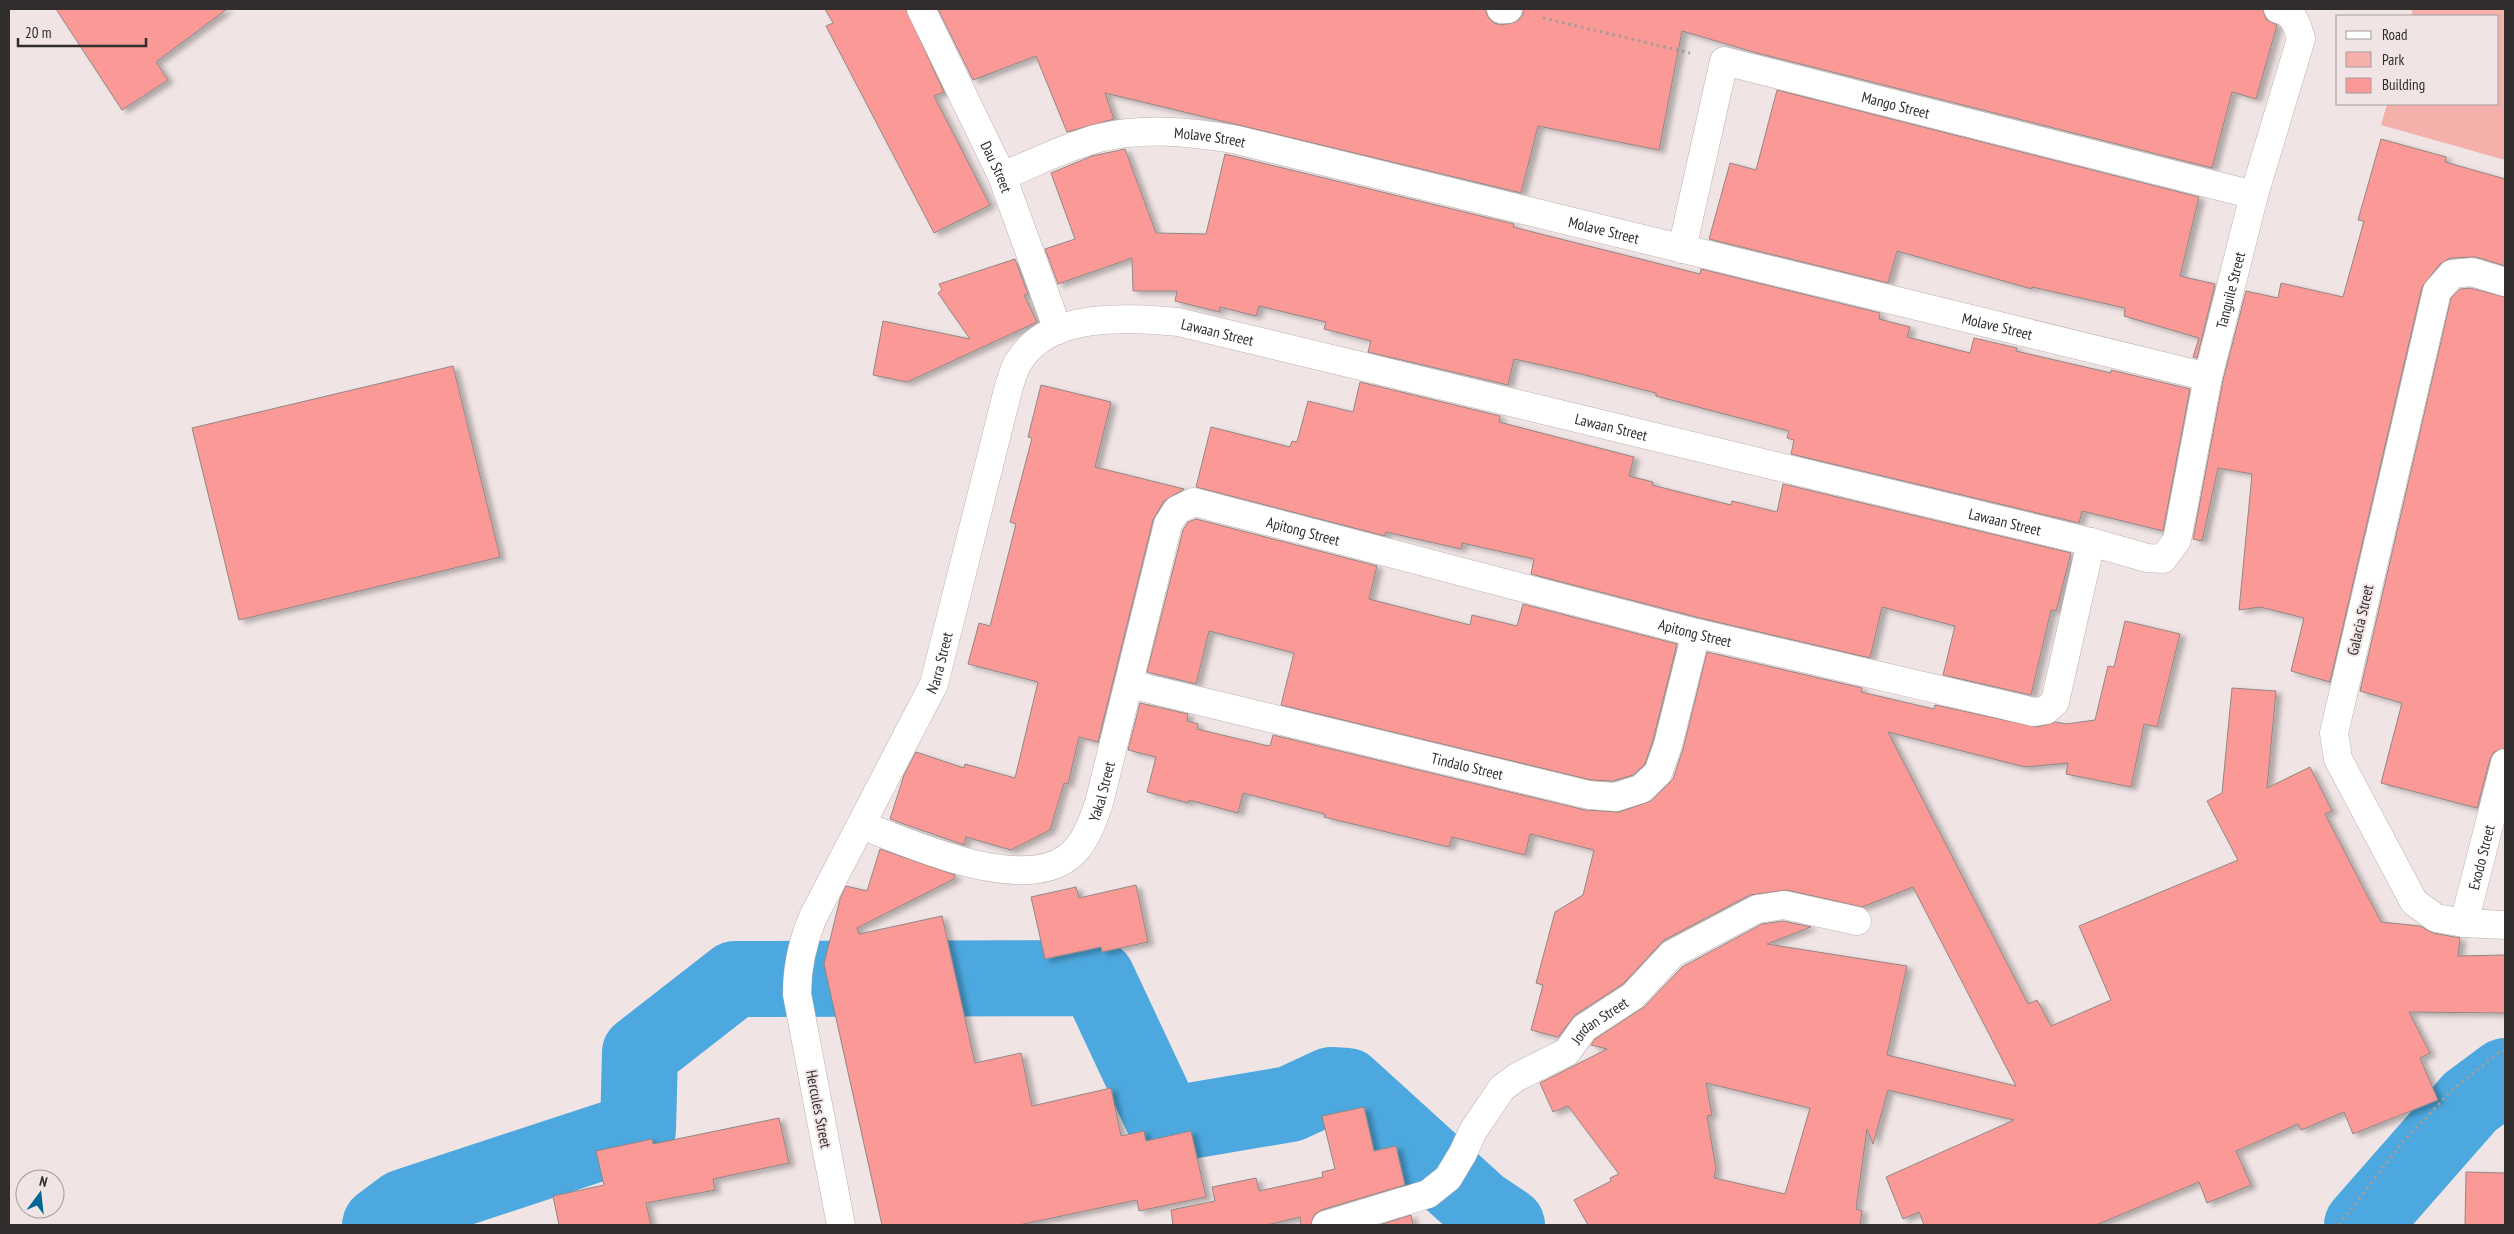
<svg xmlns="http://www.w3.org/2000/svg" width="2514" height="1234" font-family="'PT Sans Narrow',sans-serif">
<defs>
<filter id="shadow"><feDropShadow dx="5.5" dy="3" stdDeviation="2.5" flood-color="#0004"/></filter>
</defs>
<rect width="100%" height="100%" fill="#f0e5e4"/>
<!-- green -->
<path fill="#f5b0ac" d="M2413,9H2505V160L2381,125L2387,104H2498V16H2411Z"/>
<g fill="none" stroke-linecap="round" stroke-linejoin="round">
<!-- river -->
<path stroke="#4ca8de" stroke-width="76" d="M380,1225L404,1207L638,1130L640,1053L735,979L1097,978L1166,1125L1290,1104L1331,1085L1347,1086L1480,1207L1507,1225
M2362,1225L2470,1102L2505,1076"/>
</g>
<!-- building -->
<path fill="#fa9995" stroke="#918786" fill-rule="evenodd" filter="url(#shadow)" d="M56,9H227L156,62L168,80L122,110Z
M825,9H906L944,92L934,96L990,205L934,233L826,26L833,23Z
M938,9H1485L1488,17L1494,23L1501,25L1516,22L1522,16L1524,9H2263L2266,19L2277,25L2256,99L2232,92L2212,168L1757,53L1682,31L1659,150L1538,126L1521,193L1105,93L1114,119L1067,132L1036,56L973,80Z
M1777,90L2199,197L2180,276L2215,284L2197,358L2193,357L2199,338L2124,316L2125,308L2032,287V289L1897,251L1888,283L1709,239L1730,163L1756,170Z
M2381,139L2446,157L2445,162L2505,179V266L2476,257L2450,258L2440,264L2422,287L2330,682L2291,671L2304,618L2260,607L2239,610L2252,474L2218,468L2202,541L2193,539L2223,380L2246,291L2278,298L2281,283L2343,297L2364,221L2358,220Z
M1125,149L1156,233L1206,234L1225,154L1514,224L1513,227L1700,274L1701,269L1880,313L1879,319L1910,327L1907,337L1970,353L1974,338L2017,348L2016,351L2111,373V370L2190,389L2163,531L2082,511L2079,523L1791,454L1794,440L1787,438L1789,431L1656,396V393L1577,373L1514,359L1508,385L1368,352L1371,341L1324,329L1326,322L1259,306L1256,316L1220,307L1219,312L1175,301L1177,291H1133L1132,258L1058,284L1045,249L1075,239L1051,173L1092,156Z
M1015,259L1028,294L1024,295L1037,322L907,382L873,375L883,321L970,339L938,293L942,290L939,284Z
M2470,288L2505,297V748L2494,752L2490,759L2477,808L2381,783L2402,703L2360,691L2451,298L2460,289Z
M453,366L500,557L239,620L192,428Z
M1360,382L1500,416L1499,422L1634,457L1629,476L1653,482L1652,485L1731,505L1732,501L1777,512L1783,484L2071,553L2056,611L2051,610L2031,695L1943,675L1955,626L1882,607L1870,658L1700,618L1531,574L1534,559L1462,543L1461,549L1386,532L1385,536L1196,487L1211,427L1290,447L1292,441L1297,442L1308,401L1353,412Z
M1041,385L1111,402L1095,467L1184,489L1164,501L1153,520L1098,742L1079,737L1068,784L1064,783L1050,830L1011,850L966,837L964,845L890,819L904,775L916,752L964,768L965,764L1015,778L1038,682L968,664L979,623L990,626L1016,524L1010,522L1032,438L1028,437Z
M1196,519L1377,566L1369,599L1470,625L1472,615L1517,626L1523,604L1677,644L1653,740L1645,764L1633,775L1613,781L1591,780L1281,705L1294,653L1209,631L1196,684L1147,672L1183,530L1188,522Z
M2125,621L2180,634L2157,727L2144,724L2131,787L2066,774L2068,763L2025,767L1888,732L2028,1004L2037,1000L2051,1026L2111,1000L2079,926L2238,860L2207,801L2222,793L2232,688L2276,691L2267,788L2310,767L2332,811L2325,814L2381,922L2420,926L2433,933L2460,938L2458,956L2505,955V1013L2409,1012L2430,1053L2420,1058L2438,1100L2353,1134L2344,1112L2301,1130L2298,1124L2236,1151L2251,1185L2207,1203L2199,1182L2096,1225H1924L1919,1212L1903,1219L1886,1177L2014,1120L1888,1090L1873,1144L1867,1129L1856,1209L1862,1211L1860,1225H1588L1574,1200L1611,1181L1610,1178L1619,1174L1568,1106L1553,1112L1540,1083L1607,1049L1591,1045L1595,1039L1644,1007L1682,967L1762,924L1783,921L1811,927L1767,944L1907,966L1887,1055L2016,1086L1913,887L1862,907L1787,890L1750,895L1664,940L1623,984L1575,1015L1558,1037L1531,1030L1543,985L1536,983L1555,912L1583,895L1594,850L1530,834L1525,855L1452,837L1449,847L1324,817L1325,814L1243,793L1238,813L1189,800L1188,803L1147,792L1156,757L1128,750L1140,703L1188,714L1187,721L1198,724L1197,729L1264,745L1270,746L1273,735L1585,810L1619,812L1651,801L1673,779L1683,749L1707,652L1862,688L1861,692L1934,709L1935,705L2037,727L2056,722L2066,724L2095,720L2108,666L2114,667ZM1706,1083L1810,1108L1785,1194L1714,1178L1716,1168L1707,1116L1712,1115Z
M880,849L955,875L954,879L857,928L859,934L942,916L975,1063L1021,1053L1032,1106L1111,1088L1121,1136L1144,1131L1146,1141L1191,1131L1206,1197L1139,1211L1137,1200L1019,1225H882L824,964L840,899L846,886L867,891Z
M1136,885L1148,942L1102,952L1101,947L1045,959L1031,897L1076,887L1079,898Z
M1364,1107L1374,1151L1396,1146L1405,1185L1321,1210L1314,1215L1311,1225H1301L1300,1217L1267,1225H1173L1171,1210L1215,1201L1212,1187L1256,1178L1259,1191L1323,1177L1322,1172L1335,1169L1322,1116Z
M779,1118L789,1163L713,1179L715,1190L646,1203L651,1225H559L553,1196L604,1185L596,1151L652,1139L653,1144Z
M2466,1172L2505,1173V1225H2465Z
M1411,1215L1413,1225H1379Z"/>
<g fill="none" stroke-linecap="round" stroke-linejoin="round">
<defs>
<g id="minor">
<path id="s1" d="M921,9L1002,176L1058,330"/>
<path d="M1501,9H1508"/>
<path id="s2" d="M1002,176C1033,164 1067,146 1099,138C1144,127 1189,132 1233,139L2208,377"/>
<path id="s3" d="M1682,249L1724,61L2254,195"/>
<path d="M2505,282L2472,272L2452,274L2437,291L2334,733L2338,759L2414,902L2436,918L2464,923L2505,925"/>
<path id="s4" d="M1129,684L1589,795L1615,797L1641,789L1658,773L1668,745L1696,633"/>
<path id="s5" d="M862,825C910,844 1019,893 1067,858C1085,845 1092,823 1099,803L1168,524L1177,510L1194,502L1696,633L2034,712L2046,710L2055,702L2091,542"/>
<path id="s6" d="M2464,923L2505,763"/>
<path id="s7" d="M841,1225L797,994C797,966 802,943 813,917L934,684L1009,386C1012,378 1014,368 1019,361C1050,311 1128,318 1178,322L2091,542L2147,558L2163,559L2177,540L2208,377L2254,195L2301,39C2297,25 2294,12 2278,9"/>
<path id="s8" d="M1326,1225L1428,1194L1448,1178L1463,1153L1473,1131L1502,1088L1517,1077L1567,1052L1584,1028L1633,996L1672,954L1757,909L1784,905L1857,921"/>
</g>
</defs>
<!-- minor casing -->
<use href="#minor" stroke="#bcb0b0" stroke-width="29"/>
<!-- path -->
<path stroke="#a49c9c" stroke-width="3" stroke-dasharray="2.5 4" stroke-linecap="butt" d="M1543,18L1690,53
M2339,1225L2402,1143L2454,1088L2501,1051L2505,1052"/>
<!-- minor -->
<use href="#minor" stroke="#fff" stroke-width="28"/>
</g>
<g text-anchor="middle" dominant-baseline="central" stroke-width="4" stroke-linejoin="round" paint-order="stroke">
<!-- street labels -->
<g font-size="15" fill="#312d2d" stroke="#f0e5e4">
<text stroke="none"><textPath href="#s3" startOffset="370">Mango Street</textPath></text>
<text stroke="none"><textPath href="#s2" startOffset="216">Molave Street</textPath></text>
<text stroke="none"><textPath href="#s1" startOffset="175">Dau Street</textPath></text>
<text stroke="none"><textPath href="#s2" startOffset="621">Molave Street</textPath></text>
<text stroke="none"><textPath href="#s7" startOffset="2376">Tanguile Street</textPath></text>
<text stroke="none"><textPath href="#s2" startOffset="1026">Molave Street</textPath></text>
<text stroke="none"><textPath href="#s7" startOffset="1124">Lawaan Street</textPath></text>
<text stroke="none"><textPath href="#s7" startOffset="1529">Lawaan Street</textPath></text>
<text stroke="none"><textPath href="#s7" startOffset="1934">Lawaan Street</textPath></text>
<text stroke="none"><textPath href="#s5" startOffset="715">Apitong Street</textPath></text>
<text transform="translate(2360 620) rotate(-77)">Galacia Street</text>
<text stroke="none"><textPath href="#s5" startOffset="1120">Apitong Street</textPath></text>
<text stroke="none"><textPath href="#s7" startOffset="599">Narra Street</textPath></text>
<text stroke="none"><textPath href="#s4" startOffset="348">Tindalo Street</textPath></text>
<text stroke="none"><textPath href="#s5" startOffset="291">Yakal Street</textPath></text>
<text stroke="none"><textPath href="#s6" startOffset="68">Exodo Street</textPath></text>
<text stroke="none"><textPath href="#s8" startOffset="358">Jordan Street</textPath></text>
<text transform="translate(819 1109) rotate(79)">Hercules Street</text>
</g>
</g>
<!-- border -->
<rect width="2514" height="1234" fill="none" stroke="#312d2d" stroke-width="20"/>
<!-- legend -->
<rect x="2336" y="15" width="162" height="90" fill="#f0e5e4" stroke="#a49b9b"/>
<rect x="2346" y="31" width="25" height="8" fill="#ffffff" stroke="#a49b9b"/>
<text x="2382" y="40" font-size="15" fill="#312d2d">Road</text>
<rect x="2346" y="52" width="25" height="15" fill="#f5b0ac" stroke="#a49b9b"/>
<text x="2382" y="65" font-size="15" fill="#312d2d">Park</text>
<rect x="2346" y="78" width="25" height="15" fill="#fa9995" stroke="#a49b9b"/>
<text x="2382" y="90" font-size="15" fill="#312d2d">Building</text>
<!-- north arrow -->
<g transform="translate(40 1194) rotate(15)"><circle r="24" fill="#f0e5e4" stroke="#a49b9b"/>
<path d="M0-4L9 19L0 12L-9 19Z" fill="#006795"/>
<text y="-8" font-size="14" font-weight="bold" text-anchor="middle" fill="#312d2d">N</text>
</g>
<!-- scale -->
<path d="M18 38v8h128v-8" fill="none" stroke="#312d2d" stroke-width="2.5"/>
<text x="25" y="38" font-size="15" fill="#312d2d" stroke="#f0e5e4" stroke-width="4" paint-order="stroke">20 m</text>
</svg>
